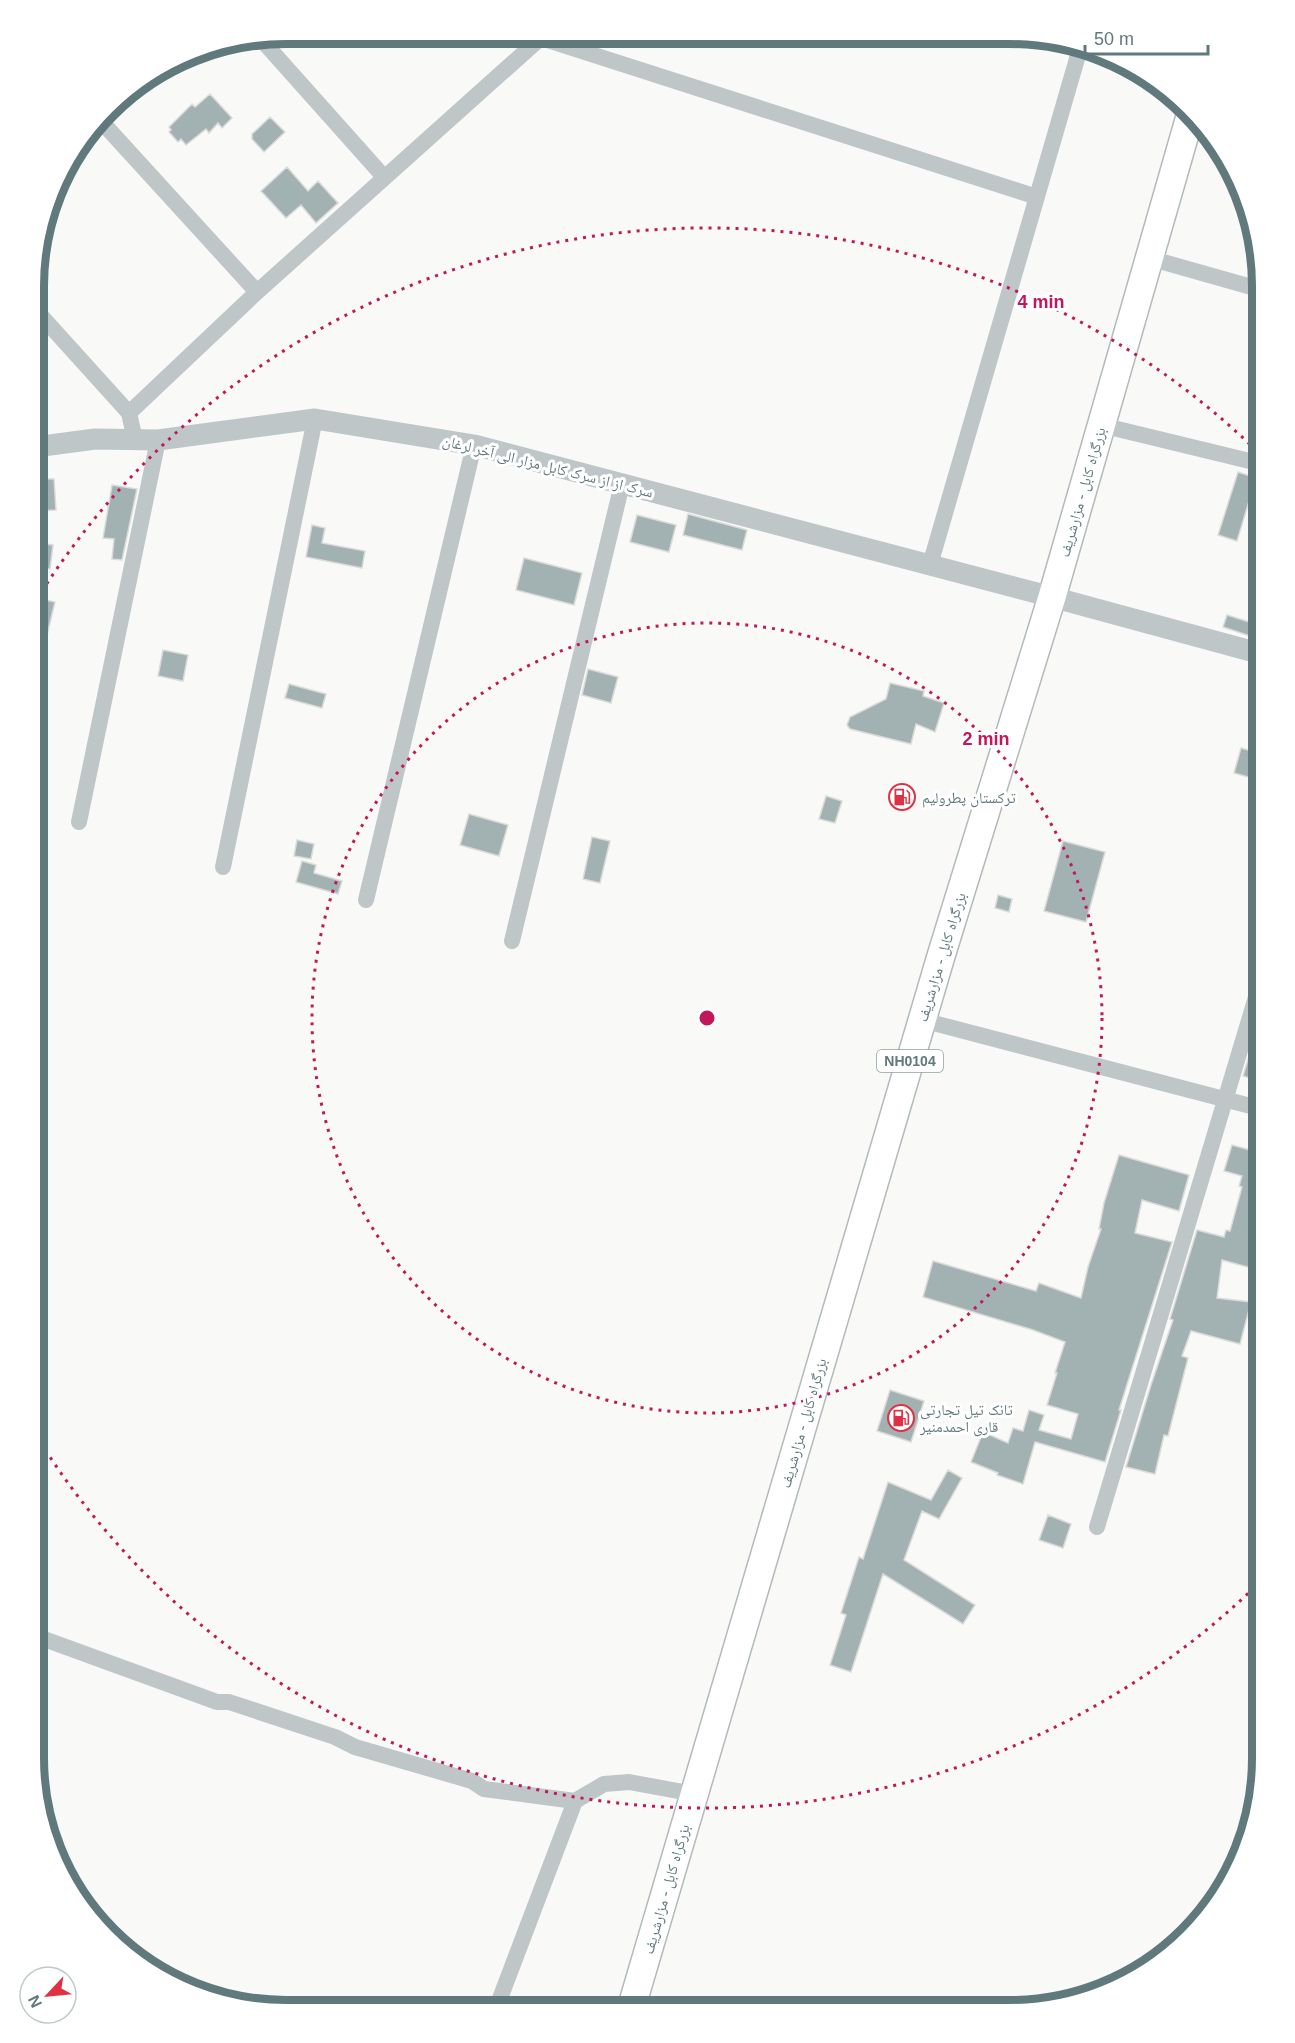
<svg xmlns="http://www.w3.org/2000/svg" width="1295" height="2043" font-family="Arial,'Noto Naskh Arabic',sans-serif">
<rect width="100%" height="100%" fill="#f9f9f7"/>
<!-- building -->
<path fill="#a2b2b3" stroke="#dbdbd9" stroke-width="1.5" d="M210,94L232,118L222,128L218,123L209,133L206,129L186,145L181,139L178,142L169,132L171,130L169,127L192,104L195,107Z
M270,117L285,132L264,152L252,139V134Z
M287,167L308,191L318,181L338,203L316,223L301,205L286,218L261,191Z
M1238,472L1256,478L1237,541L1218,535Z
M35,479H54L56,510L35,511Z
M112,485L137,489L122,560L112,559L114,539L103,538Z
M688,514L747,530L742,550L683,535Z
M637,515L676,525L669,552L630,542Z
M312,525L325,528L322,543L365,551L362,568L306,557Z
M35,543L53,545L50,569L35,567Z
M524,558L582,573L574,605L516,590Z
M41,599L55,602L47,635L35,632Z
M1227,615L1262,626V640L1223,627Z
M163,650L188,655L183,681L158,676Z
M588,669L618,677L611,703L582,695Z
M890,683L924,691L923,696L944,703L935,732L916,724L911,744L850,729L847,725L850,717L886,699Z
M289,684L326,694L322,708L285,698Z
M1241,748L1262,754V781L1234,773Z
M826,796L842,801L835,823L819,819Z
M469,814L508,825L499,856L460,845Z
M592,837L610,841L600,883L583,879Z
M297,840L314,844L311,859L294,856Z
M1063,841L1105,852L1086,922L1044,911Z
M302,861L316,865L314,873L342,881L338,894L296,882Z
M998,895L1012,899L1009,912L995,908Z
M1253,1043L1262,1046V1082L1243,1076Z
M1232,1145L1261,1153L1254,1175L1262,1177L1256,1197L1262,1199V1271L1222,1260L1217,1298L1251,1302L1240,1344L1191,1331L1182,1356L1188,1358L1168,1436L1164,1435L1155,1474L1126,1467L1151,1385L1173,1320L1170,1319L1197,1230L1224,1237L1226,1230L1230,1231L1242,1187L1239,1186L1242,1176L1224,1171Z
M1119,1155L1189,1175L1179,1211L1142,1200L1135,1233L1172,1242L1119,1410H1121L1105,1462L1035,1442L1023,1484L997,1475L998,1473L971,1462L983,1432L1008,1443L1013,1428L1023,1431L1029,1410L1044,1415L1039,1430L1071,1439L1078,1414L1047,1405L1057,1373H1055L1065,1342L1033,1330L923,1297L933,1261L1036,1291L1039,1283L1081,1298L1088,1267L1101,1229H1099L1104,1203Z
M890,1390L924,1401L911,1442L877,1431Z
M948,1470L962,1478L939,1519L922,1511L904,1560L975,1605L963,1624L883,1574L851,1672L830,1665L846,1615L841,1613L859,1557L863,1559L888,1482L931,1500Z
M1048,1515L1071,1524L1063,1548L1039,1540Z"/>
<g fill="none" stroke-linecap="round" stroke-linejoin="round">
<defs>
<path id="trunk" d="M631,2009L941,956L1052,597L1191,113"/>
</defs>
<!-- trunk casing -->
<use href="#trunk" stroke="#b2baba" stroke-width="30"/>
<!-- minor -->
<path stroke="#bec6c7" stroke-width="16" d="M538,34L541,38L1037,197
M260,38L384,177
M100,120L257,292
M1149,258L1262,290
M35,309L129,413
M1101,425L1262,464
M135,440L129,413L257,292L545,34
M930,565L1081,45
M79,822L158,440
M223,867L315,419
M366,900L474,445
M512,941L622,484
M922,1020L1262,1109
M1097,1527L1262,977
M33,1635L217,1702H229L335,1737L355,1747L472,1781L484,1789L575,1801L604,1784L629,1782L694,1794
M496,2009L575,1801"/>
<!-- tertiary -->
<path stroke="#bec6c7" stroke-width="21" d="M35,447L95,439L158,440L315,419L474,445L1052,597L1262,654"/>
<!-- trunk -->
<use href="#trunk" stroke="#fff" stroke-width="27"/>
</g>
<!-- distance rings -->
<g fill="none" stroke="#c2185b" stroke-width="3" stroke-dasharray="3 6">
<circle cx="707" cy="1018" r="395"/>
<path d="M1261 1581A790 790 0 0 1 37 1437M37 599A790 790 0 0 1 1261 455"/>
</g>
<!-- icons -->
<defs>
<symbol id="fuel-ring" viewBox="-11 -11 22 22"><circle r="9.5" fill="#fff" stroke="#e03144" stroke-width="1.5"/><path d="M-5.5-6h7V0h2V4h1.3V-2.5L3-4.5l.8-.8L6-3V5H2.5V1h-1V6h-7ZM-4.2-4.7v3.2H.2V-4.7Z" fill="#e03144"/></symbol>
</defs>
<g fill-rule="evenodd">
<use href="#fuel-ring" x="887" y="782" width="30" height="30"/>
<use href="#fuel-ring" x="886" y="1403" width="30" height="30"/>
</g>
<g text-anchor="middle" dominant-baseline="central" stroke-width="6" stroke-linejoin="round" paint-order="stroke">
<!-- shield labels -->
<rect fill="#fff" stroke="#90a1a3" stroke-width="1.5" x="877" y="1050" width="66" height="22" rx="4.5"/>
<g font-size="14" font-weight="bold" fill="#60797c">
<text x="910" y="1061">NH0104</text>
</g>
<!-- street labels -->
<g font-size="15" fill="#60797c" stroke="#fff">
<text transform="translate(548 466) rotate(14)">سرک از از سرک کابل مزار الی آخر لرغان</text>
<text transform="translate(1082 492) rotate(-74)">بزرگراه کابل - مزارشریف</text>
<text transform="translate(941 957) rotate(-73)">بزرگراه کابل - مزارشریف</text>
<text transform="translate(803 1423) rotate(-74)">بزرگراه کابل - مزارشریف</text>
<text transform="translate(666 1889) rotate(-74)">بزرگراه کابل - مزارشریف</text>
</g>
<!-- poi labels -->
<g font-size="15" fill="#60797c" stroke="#fff" text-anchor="start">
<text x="922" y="797">ترکستان پطرولیم</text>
<text x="920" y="1409">تانک تیل تجارتی<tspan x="920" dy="17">قاری احمدمنیر</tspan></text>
</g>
</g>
<!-- crop -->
<path d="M0 0H1295V2043H0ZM286 44H1010A242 242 0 0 1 1252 286V1758A242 242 0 0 1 1010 2000H286A242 242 0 0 1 44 1758V286A242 242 0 0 1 286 44Z" fill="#fff" fill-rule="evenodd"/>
<path fill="none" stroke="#60797c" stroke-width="8" d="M286 44H1010A242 242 0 0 1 1252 286V1758A242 242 0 0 1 1010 2000H286A242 242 0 0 1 44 1758V286A242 242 0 0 1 286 44Z"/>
<circle cx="707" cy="1018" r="9" fill="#c2185b" stroke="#fff" stroke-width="3"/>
<g font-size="18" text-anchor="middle" font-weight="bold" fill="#c2185b" stroke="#fff" stroke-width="6" stroke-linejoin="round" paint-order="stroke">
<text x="1041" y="308">4 min</text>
<text x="986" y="745">2 min</text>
</g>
<!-- north arrow -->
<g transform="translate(48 1995) rotate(244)"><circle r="28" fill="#ffffff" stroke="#bfc9cb" stroke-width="1.5"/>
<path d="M0-4.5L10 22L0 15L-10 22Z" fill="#e03144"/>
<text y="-9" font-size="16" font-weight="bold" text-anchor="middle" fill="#60797c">N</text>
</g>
<!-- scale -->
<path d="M1085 45v9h123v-9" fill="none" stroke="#60797c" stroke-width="3"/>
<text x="1094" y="45" font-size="18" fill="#60797c" stroke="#ffffff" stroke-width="4.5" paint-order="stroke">50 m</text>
</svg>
